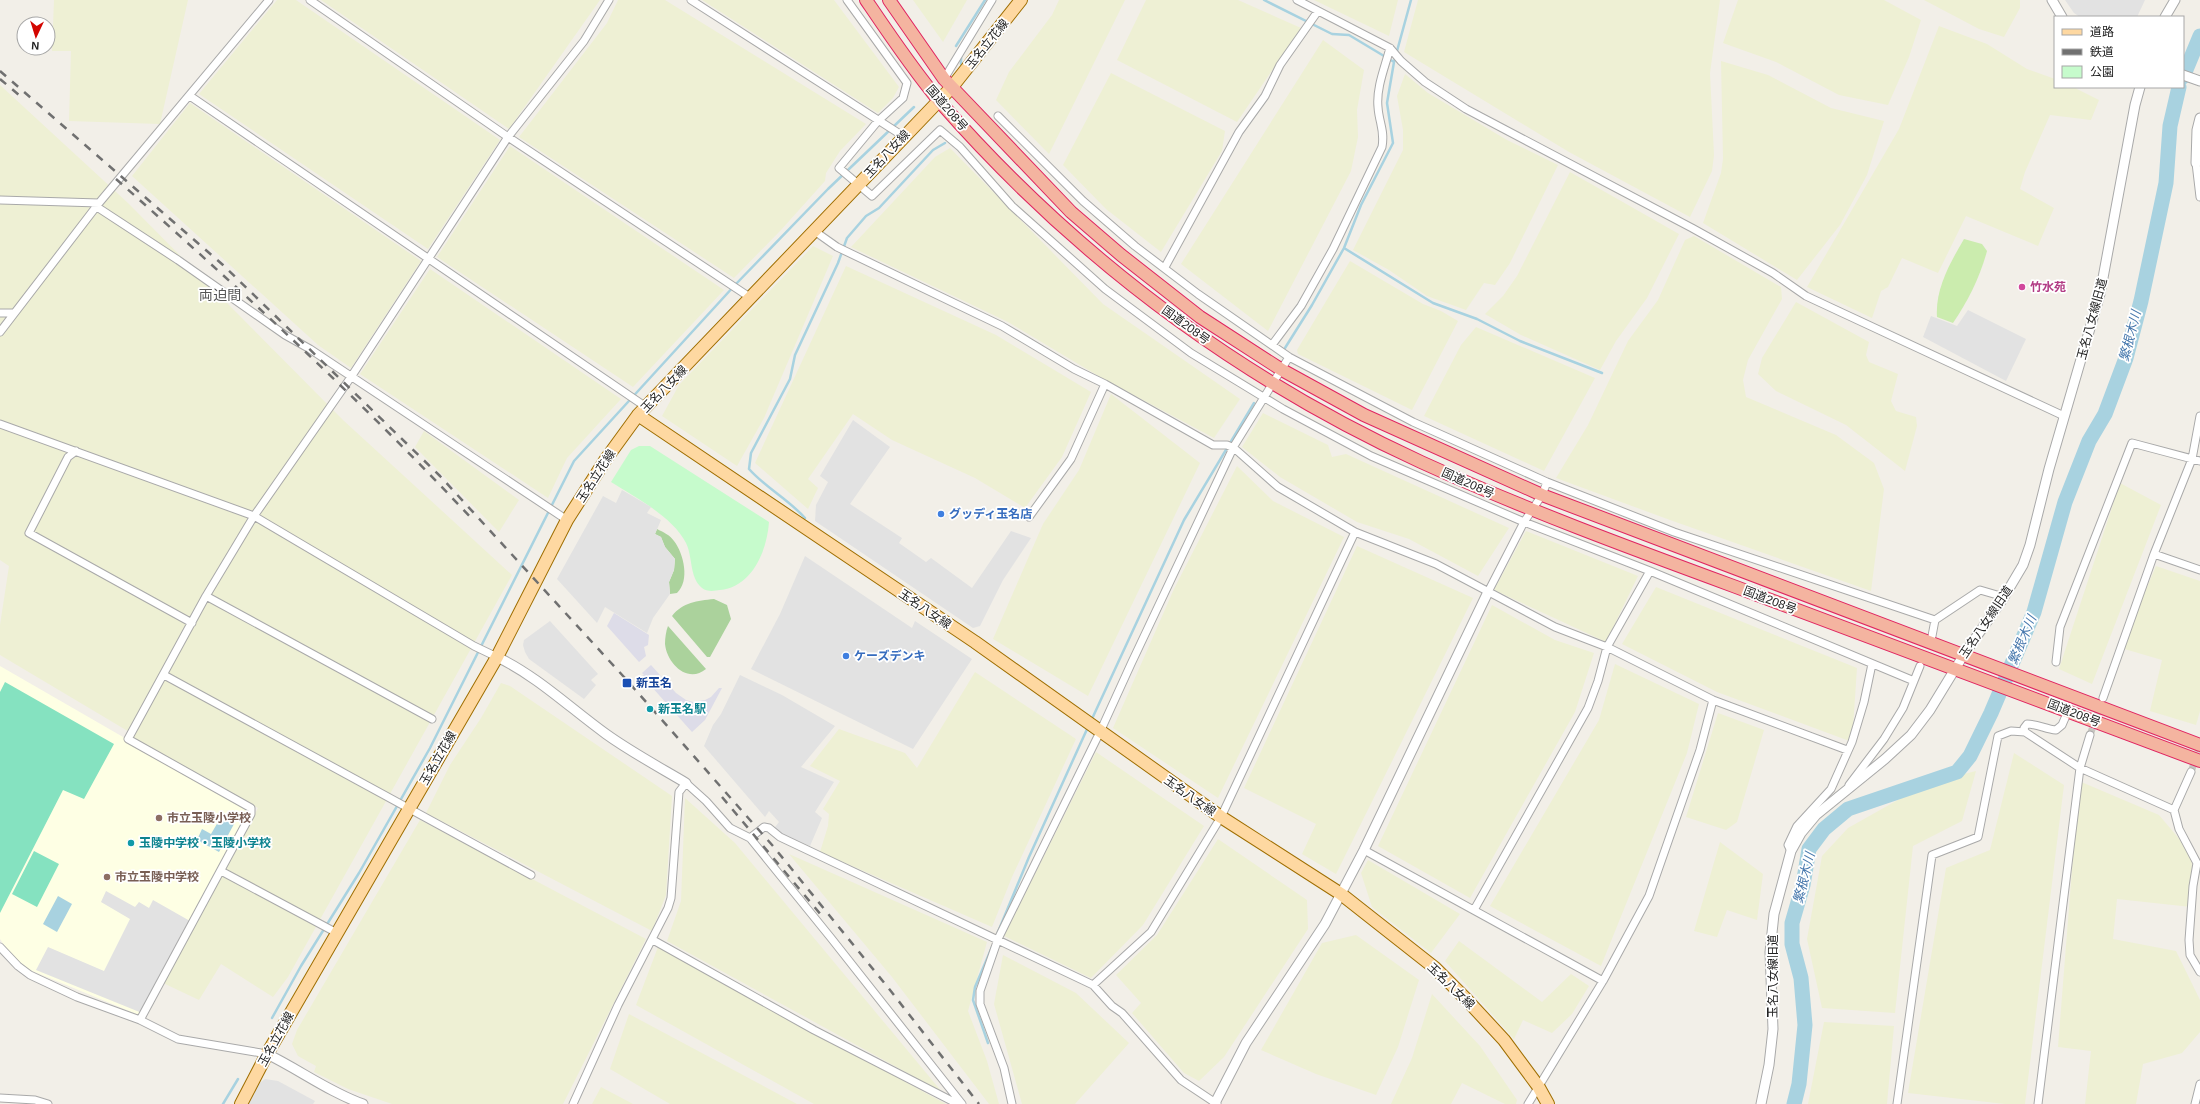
<svg xmlns="http://www.w3.org/2000/svg" width="2200" height="1104" font-family="Helvetica,'Noto Sans JP',sans-serif">
<rect width="100%" height="100%" fill="#f2efe8"/>
<!-- education -->
<path fill="#feffe4" d="M0,666L248,809V815L139,1015L25,968L11,956L0,939Z"/>
<!-- farmland -->
<path fill="#eef0d4" d="M54,0H188L160,124L69,121L71,51H52Z
M277,0H296L500,140L428,249L199,94Z
M321,0H600L509,129Z
M618,0H665L866,124L840,151L826,173L825,181L781,230L734,278L519,137L607,23Z
M702,0H834L899,87L893,98L878,113Z
M913,0H967L943,42Z
M1059,0H1125L1049,154L996,100L1009,72L1052,15Z
M1146,0H1238L1301,28L1237,122L1117,60Z
M1314,0H1398L1389,36Z
M1418,0H1720L1710,73L1714,155L1712,171L1690,217L1569,152L1404,52Z
M1738,0H1884L1921,20L1909,57L1888,105L1839,95L1776,62L1723,43Z
M1924,0H2020V8L2004,37L1979,29Z
M1939,26L1987,44L2027,69L2055,79V87H2073L2099,100L2091,120L2050,115L2025,172L2020,189L2054,208L2038,246L1966,216L1938,273L1902,258L1888,287L1881,291L1872,318L1807,287L1899,129Z
M1323,40L1364,70L1357,110L1358,137L1351,171L1268,331L1181,264Z
M1721,61L1768,75L1831,108L1884,121L1867,175L1840,225L1797,280L1703,223L1721,173L1723,159Z
M1111,73L1225,131L1222,151L1161,252L1106,209L1063,165Z
M1405,74L1428,93L1507,140L1558,165L1510,263L1495,285L1484,283L1466,310L1427,296L1389,270L1353,250L1403,150V130L1397,96Z
M0,85L128,203L343,420L512,575L288,977L273,997L221,964L199,1000L163,983L258,808L136,741L131,733L0,655V625L9,566L0,560Z
M190,103L421,261L351,368L318,345L132,176Z
M510,146L724,290L633,387L437,257Z
M950,148L1103,304L1240,399L1214,438L1100,377L1008,322L851,247L935,157Z
M1570,172L1679,234L1647,298L1616,341L1600,370L1521,335L1485,314L1503,296L1517,276Z
M1694,236L1781,287L1782,299L1748,360L1743,380L1746,397L1836,435L1874,463L1884,489L1871,591L1670,520L1556,478L1588,425L1628,341L1658,300L1685,240Z
M813,246L833,256L764,418L737,466L662,416L679,385Z
M1350,261L1423,304L1441,311L1458,321L1412,410L1298,354L1297,350Z
M846,266L996,335L1091,392L1062,457L1025,508L975,478L892,440L853,414L808,479L818,488L808,509L755,463Z
M430,269L621,399L567,458L548,498L360,374Z
M1796,302L1869,342L1866,355L1869,362L1898,374L1891,401L1896,411L1916,417L1917,426L1905,471L1846,425L1776,391L1758,374L1762,358Z
M1476,327L1595,378L1544,471L1424,416L1461,345Z
M1111,394L1200,463L1088,696L993,639L1043,524L1079,470Z
M1263,413L1328,445L1332,457L1346,454L1509,528L1478,576L1409,539L1357,522L1280,477L1242,447Z
M424,431L519,500L499,532L415,447Z
M1237,466L1273,501L1344,537L1218,798L1113,728L1174,589Z
M2120,483L2161,505L2092,684L2059,669Z
M1526,531L1638,576L1606,642L1494,590Z
M1357,546L1473,598L1336,874L1302,854L1316,824L1244,788Z
M2156,566L2200,581V711L2196,725L2150,711L2162,660L2121,648Z
M1656,587L1857,668L1852,742L1717,692L1622,644Z
M1492,605L1555,640L1594,653L1575,712L1470,898L1378,846Z
M1615,664L1699,704L1687,753L1601,966L1490,906L1599,720Z
M975,672L1076,739L1012,877L992,927L820,852L828,826L829,814L823,809L840,781L810,766L839,729L905,753L917,768Z
M501,683L510,686L672,796L666,895L652,931L426,813L450,765L481,718Z
M1718,713L1764,730L1737,822L1726,830L1686,817Z
M1096,752L1204,826L1143,925L1091,978L1004,936Z
M2014,753L2064,785L2025,1104H2005L1908,1093L1946,868L1990,850Z
M1976,771L1962,821L1913,846L1895,1013L1822,1008L1807,939L1822,856L1848,828L1928,783Z
M2079,781L2159,815L2192,854L2191,907L2117,899L2113,939L2176,951L2200,1000V1032L2182,1053L2143,1064L2136,1104H2085L2091,1051L2058,1047Z
M685,798L735,843L942,1092L667,941L681,901Z
M420,820L646,939L563,1104H392L348,1089L314,1072L316,1066L298,1056L292,1044L297,1030Z
M1218,839L1307,900L1308,929L1224,1057L1199,1081L1184,1073L1132,1013L1141,1003L1116,975L1157,935Z
M1720,842L1763,874L1757,920L1727,910L1717,937L1694,931Z
M789,854L987,942L968,1011L987,1061L999,1104H989L892,977Z
M1368,860L1460,914L1431,953L1372,907L1361,873Z
M1356,935L1419,980L1398,1047L1376,1095L1316,1074L1261,1050L1322,943Z
M1459,941L1542,1002L1571,974L1589,986L1572,1014L1552,1033L1523,1020L1514,1039L1445,961Z
M658,947L946,1104H814L636,1005Z
M1003,955L1076,993L1129,1043L1075,1104H1022L994,1004Z
M1432,994L1480,1046L1517,1100L1516,1104H1505L1462,1083L1451,1104H1391L1412,1058Z
M629,1014L797,1104H670L610,1069Z
M1824,1022L1894,1026L1887,1104H1808Z
M601,1087L633,1104H592Z"/>
<!-- grass -->
<path fill="#cbecae" d="M1964,239L1982,244L1987,251C1980,277 1968,301 1953,323L1937,317C1935,289 1950,263 1964,239Z"/>
<!-- forest -->
<path fill="#abd29c" d="M657,529C663,532 670,535 674,541C684,554 690,581 677,593L670,594L669,582L674,570L675,559L665,547L661,537L655,534Z
M714,599L727,605L731,619L710,657H707L672,616C683,602 697,601 714,599Z
M668,626L706,669C688,684 667,664 665,644C665,638 666,631 668,626Z"/>
<!-- park -->
<path fill="#c6fbcc" d="M639,446H650L769,522C767,551 752,587 720,590C714,591 707,592 702,588C689,577 693,557 686,543C673,517 635,497 611,482L631,450Z"/>
<!-- pitch -->
<path fill="#85e2c0" d="M5,682L114,744L84,799L63,790L0,913V692Z
M34,851L59,864L37,907L12,894Z"/>
<!-- parking -->
<path fill="#e2e2e2" d="M2065,0H2145L2137,17H2080L2074,13Z
M1968,310L2026,339L2006,381L1923,337L1931,316L1957,326Z
M853,420L890,447L850,504L902,538L899,543L926,562L931,558L972,588L1011,531L1031,538L1003,580L980,626L973,628L815,521L816,505L828,482L820,476Z
M622,490L651,507L647,513L661,520L655,534L661,537L665,547L675,559L674,570L669,582L670,594L653,618L647,633L605,607L597,623L557,579L603,496L616,503Z
M805,556L912,628L915,621L972,659L913,749L751,669L780,614Z
M550,621L598,674L591,680L596,685L584,699L529,659L525,652L523,645L524,640Z
M740,675L782,695L835,726L801,767L834,782L815,812L822,818L810,846L772,831L779,822L769,811L765,817L704,746L713,725L721,714Z
M106,891L135,907L139,902L149,908L153,900L190,921L142,1013L36,970L48,947L104,971L130,919L101,902Z
M265,1079L278,1081L315,1101L313,1104H248L257,1085Z"/>
<!-- plaza -->
<path fill="#dddce8" d="M614,613L649,635L648,645L644,647L646,656L639,662L607,626Z
M651,665L676,693L686,700L693,702L705,700L711,697L719,688H722L705,720L692,732L642,676L644,675L642,673Z"/>
<!-- water -->
<path fill="#a8d2e0" d="M221,817L234,824L219,852L197,840L202,829L211,834Z
M58,896L72,904L57,932L43,924Z"/>
<g fill="none" stroke-linecap="round" stroke-linejoin="round">
<!-- stream -->
<path stroke="#a8d2e0" stroke-width="2.5" d="M1264,0L1332,34L1349,35L1394,62
M956,46L985,0
M961,64V55
M1344,248L1433,303L1477,319L1520,341L1602,373
M1285,348L1312,305L1344,248L1361,205L1393,143L1387,103L1394,62L1411,0
M805,518C788,499 766,488 749,469L751,453L790,379L795,355L838,263L847,238L866,216L879,208L933,150L945,143
M1091,721L1184,520L1254,403
M998,932L1029,857L1088,727
M272,1018L301,966L359,873L430,748L574,461L735,285L828,189L914,107
M988,1043L973,1000L975,987L992,947
M223,1104L238,1079"/>
<!-- river -->
<path stroke="#a8d2e0" stroke-width="15" d="M2183,77L2200,36
M1794,1104L1799,1084L1805,1025L1801,978L1792,944V923L1803,885L1809,849L1824,829L1848,809L1957,772L1970,756L1991,713L2034,612L2065,502L2089,441L2105,414L2126,358L2141,301L2166,183L2170,126L2179,87"/>
<!-- minor-tunnel -->
<path stroke="#c8c6c0" stroke-width="7" stroke-dasharray="7 3.5" stroke-linecap="butt" d="M2090,735L2101,704
M2191,772L2200,746"/>
<defs>
<path id="minor" d="M310,0L508,137L751,298
M691,0L903,136
M847,0L907,83L903,98L878,121L839,168L872,196L940,130L960,147L1012,206L1105,289L1191,353L1283,409L1371,456L1524,522L1650,571L1914,681
M1297,0L1390,48L1401,61L1425,82L1466,109L1692,228L1773,273L1806,296L2064,416
M944,79L992,0
M190,96L646,407
M998,116L1083,201L1135,246L1198,294L1289,357L1413,422L1547,482L1674,532L1935,620
M2196,163L2200,197
M0,200L99,203
M97,207L178,260L285,335L310,349L567,520
M813,230L837,247L1002,326L1074,369L1105,384
M1165,267L1239,132L1265,96L1280,65L1318,11
M0,313H14
M0,332L99,203L269,0
M1272,345L1301,306L1333,249L1382,147C1385,130 1379,123 1378,107C1376,88 1385,67 1390,48
M0,424L254,516L474,646L497,657
M76,451L68,457L29,533L192,623
M1029,517L1071,459L1105,384L1213,445H1227L1234,448L1278,487L1355,532L1436,564L1555,627L1607,647L1713,700L1847,750
M2154,554L2200,570
M1488,592L1524,522L1542,495L1547,482
M206,596L432,719
M1932,636L1935,620L1980,590L2004,597
M2056,662L2060,627L2132,443L2200,461
M164,675L531,875
M2103,698L2154,554L2192,459L2200,416
M2025,732L2024,728L2027,724C2037,724 2046,729 2056,730L2062,725L2068,711
M2191,772L2174,810L2179,829L2197,863L2193,886L2189,940L2190,955L2200,972
M1849,785L1884,739L1903,708L1920,666
M750,838L764,827L769,828L780,837L1093,985L1112,1006L1122,1013L1181,1080L1217,1104
M1364,850L1603,981
M1791,851L1788,845L1797,826L1831,789L1852,742L1864,702L1872,664
M221,871L337,933
M1474,910L1588,708L1598,681L1607,647L1650,571
M653,940L814,1030L954,1102H960
M0,947L18,966L30,975L77,997L140,1020L178,1039L267,1054
M1093,985L1151,932L1221,817L1355,532
M140,1020L251,814V808L128,739L206,596L254,516L351,377L508,137L584,41L609,0
M0,1098L35,1100L48,1104
M573,1104L618,1005L668,908L671,898L679,792L686,783L706,801L730,828L750,838L831,938L962,1104
M1012,1104L1004,1068L980,1004V991L998,939L1100,732L1131,664L1234,446L1289,357
M1528,1104L1603,981L1649,896L1700,750L1713,700
M1897,1104L1932,855L1978,837L1998,736L2011,731L2025,732L2080,768L2174,810
M2038,1104L2080,768L2090,735
M2195,1104L2200,1084"/>
<path id="tertiary" d="M2052,0L2062,17
M2165,17L2175,0
M2183,75L2200,81
M2196,163L2197,130L2200,118
M497,657C537,676 570,708 606,734C631,752 659,767 686,783
M267,1054C300,1070 329,1092 363,1104
M1215,1103L1246,1043L1325,924L1364,850L1488,592
M1761,1104L1769,1065L1773,1029L1770,952L1774,914L1791,851L1801,833L1816,815L1885,759L1911,735L1930,710L1963,656L2004,597L2023,565L2030,545L2049,469L2100,294L2135,105L2140,87"/>
<path id="primary" d="M638,415L975,642L1221,817L1341,894L1435,968L1466,999L1504,1040L1538,1086L1548,1104
M241,1104L267,1054L497,657L567,520L606,459L638,415L952,87L1021,0"/>
<path id="trunk" d="M866,0C889,34 913,70 940,102C1074,255 1236,377 1421,462C1524,509 1630,548 1736,587C1890,645 2045,703 2200,761
M889,0L944,79L1071,212L1121,255L1200,317L1282,370L1364,415L1542,495L2200,745"/>
</defs>
<!-- minor casing -->
<use href="#minor" stroke="#a9a9a9" stroke-width="9"/>
<!-- tertiary casing -->
<use href="#tertiary" stroke="#a9a9a9" stroke-width="11"/>
<!-- primary casing -->
<use href="#primary" stroke="#9f6e00" stroke-width="14"/>
<!-- trunk casing -->
<use href="#trunk" stroke="#e02561" stroke-width="14"/>
<!-- minor -->
<use href="#minor" stroke="#fff" stroke-width="7"/>
<!-- tertiary -->
<use href="#tertiary" stroke="#fff" stroke-width="9"/>
<!-- primary -->
<use href="#primary" stroke="#fed8a1" stroke-width="12"/>
<!-- trunk -->
<use href="#trunk" stroke="#f4b4a0" stroke-width="12"/>
<!-- rail -->
<path stroke="#707070" stroke-width="2.5" stroke-dasharray="8 8" stroke-linecap="butt" d="M0,71L223,265L440,476L624,677L773,846L890,990L979,1104
M0,79L19,95
M116,179C239,288 361,400 473,520
M722,797L822,916"/>
</g>
<!-- markers -->
<circle fill="#d1479c" stroke="#fff" stroke-width="1.5" cx="2022" cy="287" r="4"/>
<g fill="#3f7fe0" stroke="#fff" stroke-width="1.5">
<circle cx="941" cy="514" r="4"/>
<circle cx="846" cy="656" r="4"/>
</g>
<rect fill="#1a4fb4" stroke="#fff" stroke-width="1.5" x="622" y="678" width="10" height="10" rx="2"/>
<g fill="#0f9aa8" stroke="#fff" stroke-width="1.5">
<circle cx="650" cy="709" r="4"/>
<circle cx="131" cy="843" r="4"/>
</g>
<g fill="#8d6e63" stroke="#fff" stroke-width="1.5">
<circle cx="159" cy="818" r="4"/>
<circle cx="107" cy="877" r="4"/>
</g>
<g text-anchor="middle" dominant-baseline="central" stroke-width="3.5" stroke-linejoin="round" paint-order="stroke">
<!-- street labels -->
<g font-size="12" fill="#222" stroke="#fff">
<text transform="translate(987 44) rotate(-51)">玉名立花線</text>
<text transform="translate(947 108) rotate(49)">国道208号</text>
<text transform="translate(887 154) rotate(-47)">玉名八女線</text>
<text transform="translate(2092 319) rotate(-75)">玉名八女線旧道</text>
<text transform="translate(1186 325) rotate(36)">国道208号</text>
<text transform="translate(664 389) rotate(-46)">玉名八女線</text>
<text transform="translate(596 476) rotate(-57)">玉名立花線</text>
<text transform="translate(1468 483) rotate(24)">国道208号</text>
<text transform="translate(1770 600) rotate(21)">国道208号</text>
<text transform="translate(925 609) rotate(34)">玉名八女線</text>
<text transform="translate(1986 622) rotate(-56)">玉名八女線旧道</text>
<text transform="translate(2074 713) rotate(21)">国道208号</text>
<text transform="translate(438 758) rotate(-60)">玉名立花線</text>
<text transform="translate(1190 796) rotate(35)">玉名八女線</text>
<text transform="translate(1773 976) rotate(-90)">玉名八女線旧道</text>
<text transform="translate(1451 986) rotate(44)">玉名八女線</text>
<text transform="translate(276 1039) rotate(-61)">玉名立花線</text>
</g>
<!-- hotel labels -->
<g font-size="12" font-weight="bold" fill="#b23c85" stroke="#fff" text-anchor="start">
<text x="2030" y="287">竹水苑</text>
</g>
<!-- shop labels -->
<g font-size="12" font-weight="bold" fill="#366cbe" stroke="#fff" text-anchor="start">
<text x="949" y="514">グッディ玉名店</text>
<text x="854" y="656">ケーズデンキ</text>
</g>
<!-- transit labels -->
<g font-size="12" font-weight="bold" fill="#164399" stroke="#fff" text-anchor="start">
<text x="636" y="683">新玉名</text>
</g>
<!-- culture labels -->
<g font-size="12" font-weight="bold" fill="#0d838f" stroke="#fff" text-anchor="start">
<text x="658" y="709">新玉名駅</text>
<text x="139" y="843">玉陵中学校・玉陵小学校</text>
</g>
<!-- education labels -->
<g font-size="12" font-weight="bold" fill="#785e54" stroke="#fff" text-anchor="start">
<text x="167" y="818">市立玉陵小学校</text>
<text x="115" y="877">市立玉陵中学校</text>
</g>
<!-- water labels -->
<g font-size="13" font-style="italic" fill="#4778ad" stroke="#fff">
<text transform="translate(2130 336) rotate(-76)">繁根木川</text>
<text transform="translate(2022 640) rotate(-67)">繁根木川</text>
<text transform="translate(1804 878) rotate(-76)">繁根木川</text>
</g>
<!-- quarter labels -->
<g font-size="14" fill="#555" stroke="#fff">
<text x="220" y="295">両迫間</text>
</g>
</g>
<!-- legend -->
<rect x="2054" y="16" width="130" height="72" fill="#ffffff" stroke="#a7a7a7"/>
<rect x="2062" y="29" width="20" height="6" fill="#fed8a1" stroke="#a7a7a7"/>
<text x="2090" y="36" font-size="12" fill="#222222">道路</text>
<rect x="2062" y="49" width="20" height="6" fill="#707070" stroke="#a7a7a7"/>
<text x="2090" y="56" font-size="12" fill="#222222">鉄道</text>
<rect x="2062" y="66" width="20" height="12" fill="#c6fbcc" stroke="#a7a7a7"/>
<text x="2090" y="76" font-size="12" fill="#222222">公園</text>
<!-- north arrow -->
<g transform="translate(36 36) rotate(184)"><circle r="19" fill="#ffffff" stroke="#a7a7a7"/>
<path d="M0-3L7 15L0 10L-7 15Z" fill="#d30500"/>
<text y="-6" font-size="11" font-weight="bold" text-anchor="middle" fill="#222222">N</text>
</g>
</svg>
